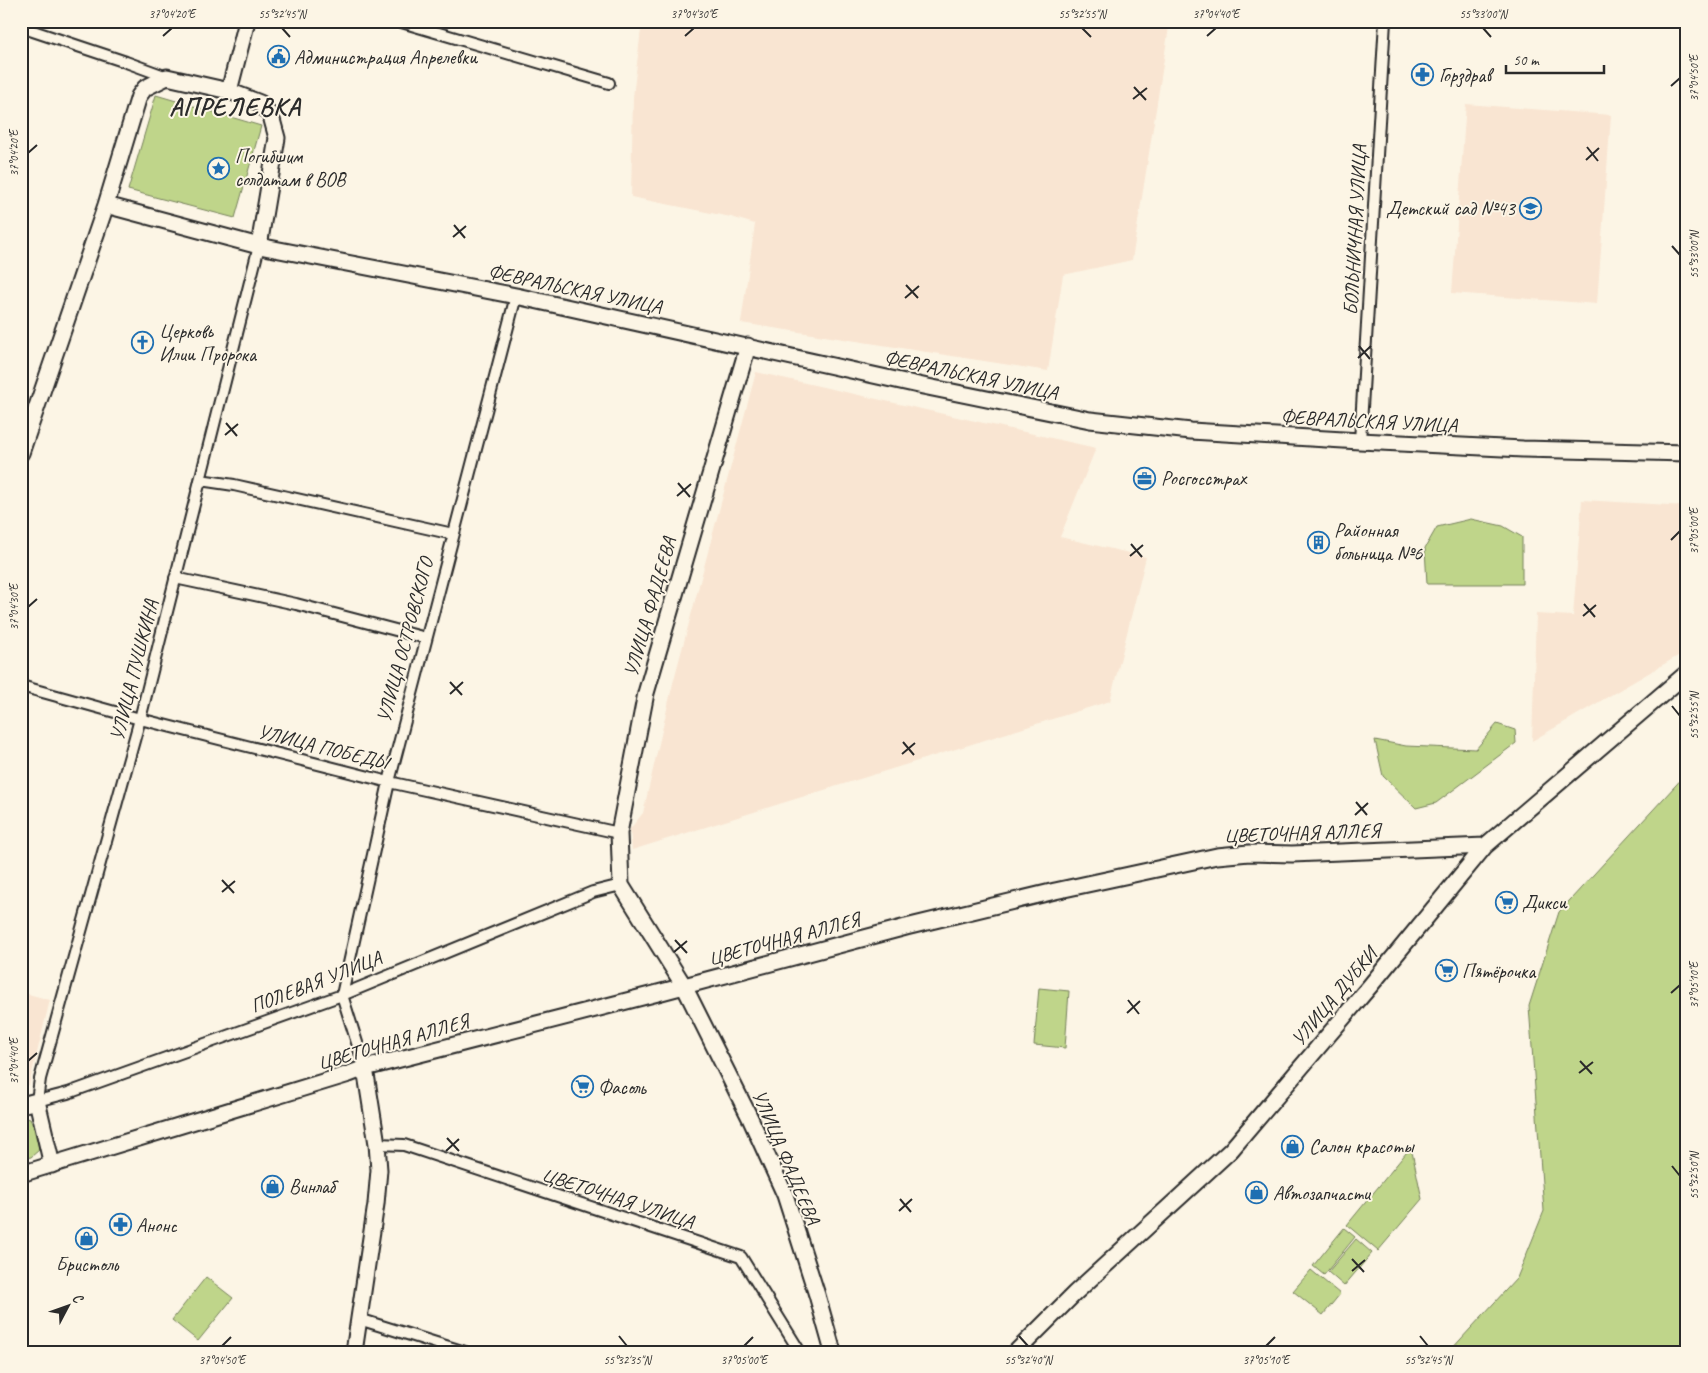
<svg xmlns="http://www.w3.org/2000/svg" width="1708" height="1373" font-family="Caveat,sans-serif">
<rect width="100%" height="100%" fill="#fcf5e5"/>
<filter id="ink" filterUnits="userSpaceOnUse"><feTurbulence type="fractalNoise" baseFrequency=".02" numOctaves="2"/><feDisplacementMap in="SourceGraphic" scale="10" xChannelSelector="R" yChannelSelector="G"/><feConvolveMatrix kernelMatrix="1 2 1 2 8 2 1 2 1" color-interpolation-filters="sRGB"/></filter>
<g filter="url(#ink)">
<!-- built -->
<path fill="#f9e5d2" d="M642,21H1170L1132,260L1063,275L1048,371L741,323L755,224L731,217L631,197L633,97Z
M1466,104L1611,115L1597,304L1452,293Z
M756,372L1096,448L1060,537L1146,557L1110,701L632,850L630,829L643,813L673,683Z
M1582,500L1687,506V648L1683,653L1532,741L1536,614L1573,616Z
M21,992L50,1000L29,1085L21,1088Z"/>
<!-- green -->
<path fill="#bfd58a" stroke="#75805a" d="M156,95L261,126L235,218L128,190Z
M1471,519L1503,526L1522,537V584H1427L1425,548L1437,527Z
M1497,724L1515,730L1516,743L1436,803L1416,808L1383,776L1375,740L1406,746L1476,749Z
M1687,773V1352H1449L1517,1278L1544,1211L1529,1006L1559,912Z
M1039,988L1069,991L1065,1048L1034,1045Z
M21,1116L30,1119L37,1134L39,1150L31,1157L21,1159Z
M1411,1147L1422,1199L1378,1251L1347,1225Z
M1344,1228L1355,1237L1324,1275L1313,1266Z
M1356,1239L1372,1253L1344,1286L1328,1272Z
M1311,1270L1340,1294L1323,1315L1293,1291Z
M206,1277L233,1298L198,1341L172,1320Z"/>
<g fill="none" stroke-linecap="round" stroke-linejoin="round">
<defs>
<path id="street" d="M398,21L609,83
M21,27L126,62L167,77
M259,246L140,719L40,1079L37,1101L68,1093L342,995L593,892L621,885
M1360,441L1385,21
M200,480L234,485L453,534
M175,578L296,604L426,638
M21,686L140,719L389,782L619,833
M365,1068L342,995L389,782L516,296
M377,1144L404,1145L741,1257L800,1352
M359,1319L465,1352"/>
<path id="secondary" d="M229,91L247,21
M106,205L259,246L516,296L923,386L1090,420L1191,431L1360,441L1523,449L1687,453
M748,346L646,693L619,833L621,885L684,986L750,1118L785,1195L817,1295L833,1352
M21,453L106,205L139,96L145,88L167,77L229,91L260,103L271,116L277,138L259,246
M21,1105L37,1101L52,1165
M21,1174L349,1074L365,1068L654,994L906,927L1055,891L1217,856L1249,853L1292,854L1485,846
M354,1352L376,1204L379,1170L377,1144L365,1068
M1016,1352L1075,1293L1231,1150L1370,986L1485,846L1687,673"/>
</defs>
<!-- street casing -->
<use href="#street" stroke="#2b2b2b" stroke-width="14"/>
<!-- secondary casing -->
<use href="#secondary" stroke="#2b2b2b" stroke-width="19"/>
<!-- street -->
<use href="#street" stroke="#fcf5e5" stroke-width="10"/>
<!-- secondary -->
<use href="#secondary" stroke="#fcf5e5" stroke-width="15"/>
</g>
</g>
<!-- ticks -->
<path fill="none" stroke="#2b2b2b" stroke-width="2" d="M282,28L290,37M1082,28L1091,37M1483,28L1491,37M163,36L172,28M685,36L694,28M1207,36L1216,28M1671,86L1680,78M1134,87L1146,100M1133,99L1147,88M1587,147L1598,161M28,153L37,145M1586,160L1599,148M454,225L465,238M453,237L466,226M1672,246L1680,255M906,285L918,298M905,298L919,286M1359,346L1370,359M1358,358L1371,346M226,423L237,436M225,435L238,424M678,483L690,497M677,496L691,484M1671,540L1680,531M1131,544L1142,557M1130,556L1143,545M1584,604L1595,617M28,607L37,599M1583,616L1596,605M450,682L462,695M450,694L463,682M1672,706L1680,716M903,742L914,755M902,754L915,743M1356,802L1367,815M1355,815L1368,803M222,880L234,893M222,892L235,881M675,940L687,953M674,952L687,941M1671,993L1680,985M1128,1000L1139,1014M1127,1013L1140,1001M28,1061L37,1053M1580,1061L1592,1074M1579,1073L1593,1062M447,1138L459,1151M446,1151L459,1139M1672,1166L1680,1176M900,1199L911,1212M899,1211L912,1199M1352,1259L1364,1272M1352,1271L1365,1260M619,1336L627,1346M1019,1336L1028,1346M1420,1336L1428,1346M222,1346L231,1337M744,1346L753,1337M1266,1346L1275,1337"/>
<!-- icons -->
<defs>
<symbol id="civic-ring" viewBox="-11 -11 22 22"><circle r="9.5" fill="#fcf5e5" stroke="#1f6fb2" stroke-width="1.5"/><path d="M-.6-6.5H3V-4.5H.6V-3L4-1V1h2V6H-6V1h2V-1L-.6-3ZM-1.2 2.5V6h2.4V2.5Z" fill="#1f6fb2"/></symbol>
<symbol id="pharmacy-ring" viewBox="-11 -11 22 22"><circle r="9.5" fill="#fcf5e5" stroke="#1f6fb2" stroke-width="1.5"/><path d="M-2-6h4v4h4v4h-4v4h-4v-4h-4v-4h4Z" fill="#1f6fb2"/></symbol>
<symbol id="sight-ring" viewBox="-11 -11 22 22"><circle r="9.5" fill="#fcf5e5" stroke="#1f6fb2" stroke-width="1.5"/><path d="M0-6L1.8-2.2L6-1.7L2.9 1.2L3.7 5.4L0 3.3L-3.7 5.4L-2.9 1.2L-6-1.7L-1.8-2.2Z" fill="#1f6fb2"/></symbol>
<symbol id="school-ring" viewBox="-11 -11 22 22"><circle r="9.5" fill="#fcf5e5" stroke="#1f6fb2" stroke-width="1.5"/><path d="M0-5L7-2L0 1L-7-2ZM-4 1L0 2.5L4 1V4Q0 6-4 4Z" fill="#1f6fb2"/></symbol>
<symbol id="church-ring" viewBox="-11 -11 22 22"><circle r="9.5" fill="#fcf5e5" stroke="#1f6fb2" stroke-width="1.5"/><path d="M-1.2-6h2.4v3.5h3.3v2.4h-3.3V6h-2.4V-.1h-3.3v-2.4h3.3Z" fill="#1f6fb2"/></symbol>
<symbol id="office-ring" viewBox="-11 -11 22 22"><circle r="9.5" fill="#fcf5e5" stroke="#1f6fb2" stroke-width="1.5"/><path d="M-6-3h4V-5.5h4V-3h4V5H-6ZM-1-4.5V-3h2v-1.5ZM-6 0V1H6V0Z" fill="#1f6fb2"/></symbol>
<symbol id="building-ring" viewBox="-11 -11 22 22"><circle r="9.5" fill="#fcf5e5" stroke="#1f6fb2" stroke-width="1.5"/><path d="M-4-6H4V6H1V3H-1V6H-4ZM-2.5-4.3h1.7v1.8h-1.7ZM.8-4.3h1.7v1.8H.8ZM-2.5-1h1.7V.8h-1.7ZM.8-1h1.7V.8H.8Z" fill="#1f6fb2"/></symbol>
<symbol id="supermarket-ring" viewBox="-11 -11 22 22"><circle r="9.5" fill="#fcf5e5" stroke="#1f6fb2" stroke-width="1.5"/><path d="M-6-5.5h2.5l.6 2H6L4.5 2H-2.5L-4.4-4H-6ZM-1.5 3.2a1.3 1.3 0 1 0 .1 0ZM3 3.2a1.3 1.3 0 1 0 .1 0Z" fill="#1f6fb2"/></symbol>
<symbol id="shop-ring" viewBox="-11 -11 22 22"><circle r="9.5" fill="#fcf5e5" stroke="#1f6fb2" stroke-width="1.5"/><path d="M-5-2.5h2.3a2.7 3.5 0 0 1 5.4 0H5L5.5 6h-11ZM-1.5-2.5h3a1.5 2.3 0 0 0-3 0Z" fill="#1f6fb2"/></symbol>
</defs>
<g fill-rule="evenodd">
<use href="#civic-ring" x="266" y="44" width="25" height="25"/>
<use href="#pharmacy-ring" x="1410" y="62" width="25" height="25"/>
<use href="#sight-ring" x="206" y="156" width="25" height="25"/>
<use href="#school-ring" x="1518" y="196" width="25" height="25"/>
<use href="#church-ring" x="130" y="330" width="25" height="25"/>
<use href="#office-ring" x="1132" y="466" width="25" height="25"/>
<use href="#building-ring" x="1306" y="530" width="25" height="25"/>
<use href="#supermarket-ring" x="1494" y="890" width="25" height="25"/>
<use href="#supermarket-ring" x="1434" y="958" width="25" height="25"/>
<use href="#supermarket-ring" x="570" y="1074" width="25" height="25"/>
<use href="#shop-ring" x="1280" y="1134" width="25" height="25"/>
<use href="#shop-ring" x="260" y="1174" width="25" height="25"/>
<use href="#shop-ring" x="1244" y="1180" width="25" height="25"/>
<use href="#pharmacy-ring" x="108" y="1212" width="25" height="25"/>
<use href="#shop-ring" x="74" y="1226" width="25" height="25"/>
</g>
<g text-anchor="middle" dominant-baseline="central" stroke-width="4" stroke-linejoin="round" paint-order="stroke">
<!-- poi labels -->
<g font-size="20" fill="#2b2b2b" stroke="#fcf5e5" text-anchor="start">
<text x="294" y="57">Администрация Апрелевки</text>
<text x="1439" y="75">Горздрав</text>
<text x="235" y="156">Погибшим<tspan x="235" dy="23">солдатам в ВОВ</tspan></text>
<text x="1515" y="208" text-anchor="end">Детский сад №43</text>
<text x="159" y="331">Церковь<tspan x="159" dy="23">Илии Пророка</tspan></text>
<text x="1161" y="478">Росгосстрах</text>
<text x="1334" y="530">Районная<tspan x="1334" dy="23">больница №6</tspan></text>
<text x="1522" y="902">Дикси</text>
<text x="1462" y="971">Пятёрочка</text>
<text x="598" y="1087">Фасоль</text>
<text x="1309" y="1146">Салон красоты</text>
<text x="289" y="1186">Винлаб</text>
<text x="1273" y="1193">Автозапчасти</text>
<text x="136" y="1225">Анонс</text>
<text x="87" y="1264" text-anchor="middle">Бристоль</text>
</g>
<!-- street labels -->
<g font-size="20" fill="#2b2b2b" stroke="#fcf5e5">
<text transform="translate(1355 230) rotate(-87)">БОЛЬНИЧНАЯ УЛИЦА</text>
<text transform="translate(575 289) rotate(12)">ФЕВРАЛЬСКАЯ УЛИЦА</text>
<text transform="translate(971 375) rotate(12)">ФЕВРАЛЬСКАЯ УЛИЦА</text>
<text transform="translate(1369 421) rotate(3)">ФЕВРАЛЬСКАЯ УЛИЦА</text>
<text transform="translate(650 607) rotate(-74)">УЛИЦА ФАДЕЕВА</text>
<text transform="translate(405 640) rotate(-75)">УЛИЦА ОСТРОВСКОГО</text>
<text transform="translate(134 670) rotate(-76)">УЛИЦА ПУШКИНА</text>
<text transform="translate(323 747) rotate(14)">УЛИЦА ПОБЕДЫ</text>
<text transform="translate(1302 833) rotate(-2)">ЦВЕТОЧНАЯ АЛЛЕЯ</text>
<text transform="translate(784 939) rotate(-15)">ЦВЕТОЧНАЯ АЛЛЕЯ</text>
<text transform="translate(316 982) rotate(-21)">ПОЛЕВАЯ УЛИЦА</text>
<text transform="translate(1334 997) rotate(-50)">УЛИЦА ДУБКИ</text>
<text transform="translate(393 1042) rotate(-16)">ЦВЕТОЧНАЯ АЛЛЕЯ</text>
<text transform="translate(786 1157) rotate(67)">УЛИЦА ФАДЕЕВА</text>
<text transform="translate(618 1198) rotate(18)">ЦВЕТОЧНАЯ УЛИЦА</text>
</g>
<!-- district labels -->
<g font-size="25" font-weight="bold" letter-spacing="1" fill="#2b2b2b" stroke="#fcf5e5">
<text x="235" y="107">АПРЕЛЕВКА</text>
</g>
</g>
<!-- margin -->
<rect width="1708" height="1373" fill="none" stroke="#fcf5e5" stroke-width="55"/>
<!-- north arrow -->
<g transform="translate(68 1306) rotate(49)" stroke="#fcf5e5" stroke-width="4" paint-order="stroke">
<path d="M0-4L9 19L0 12L-9 19Z" fill="#2b2b2b"/>
<text y="-8" font-size="14" font-weight="bold" text-anchor="middle" fill="#2b2b2b">С</text>
</g>
<!-- scale -->
<path d="M1506 65v8h98v-8" fill="none" stroke="#2b2b2b" stroke-width="2.5"/>
<text x="1513" y="65" font-size="15" fill="#2b2b2b" stroke="#fcf5e5" stroke-width="4" paint-order="stroke">50 m</text>
<rect x="28" y="28" width="1652" height="1318" fill="none" stroke="#2b2b2b" stroke-width="2"/>
<g font-size="12" text-anchor="middle" fill="#2b2b2b">
<text x="172" y="18">37°04'20"E</text>
<text x="282" y="18">55°32'45"N</text>
<text x="694" y="18">37°04'30"E</text>
<text x="1082" y="18">55°32'55"N</text>
<text x="1216" y="18">37°04'40"E</text>
<text x="1483" y="18">55°33'00"N</text>
<text transform="translate(1694 78) rotate(-90)" y="4">37°04'50"E</text>
<text transform="translate(14 153) rotate(-90)" y="4">37°04'20"E</text>
<text transform="translate(1694 255) rotate(-90)" y="4">55°33'00"N</text>
<text transform="translate(1694 531) rotate(-90)" y="4">37°05'00"E</text>
<text transform="translate(14 607) rotate(-90)" y="4">37°04'30"E</text>
<text transform="translate(1694 716) rotate(-90)" y="4">55°32'55"N</text>
<text transform="translate(1694 985) rotate(-90)" y="4">37°05'10"E</text>
<text transform="translate(14 1061) rotate(-90)" y="4">37°04'40"E</text>
<text transform="translate(1694 1176) rotate(-90)" y="4">55°32'50"N</text>
<text x="222" y="1364">37°04'50"E</text>
<text x="627" y="1364">55°32'35"N</text>
<text x="744" y="1364">37°05'00"E</text>
<text x="1028" y="1364">55°32'40"N</text>
<text x="1266" y="1364">37°05'10"E</text>
<text x="1428" y="1364">55°32'45"N</text>
</g>
</svg>
